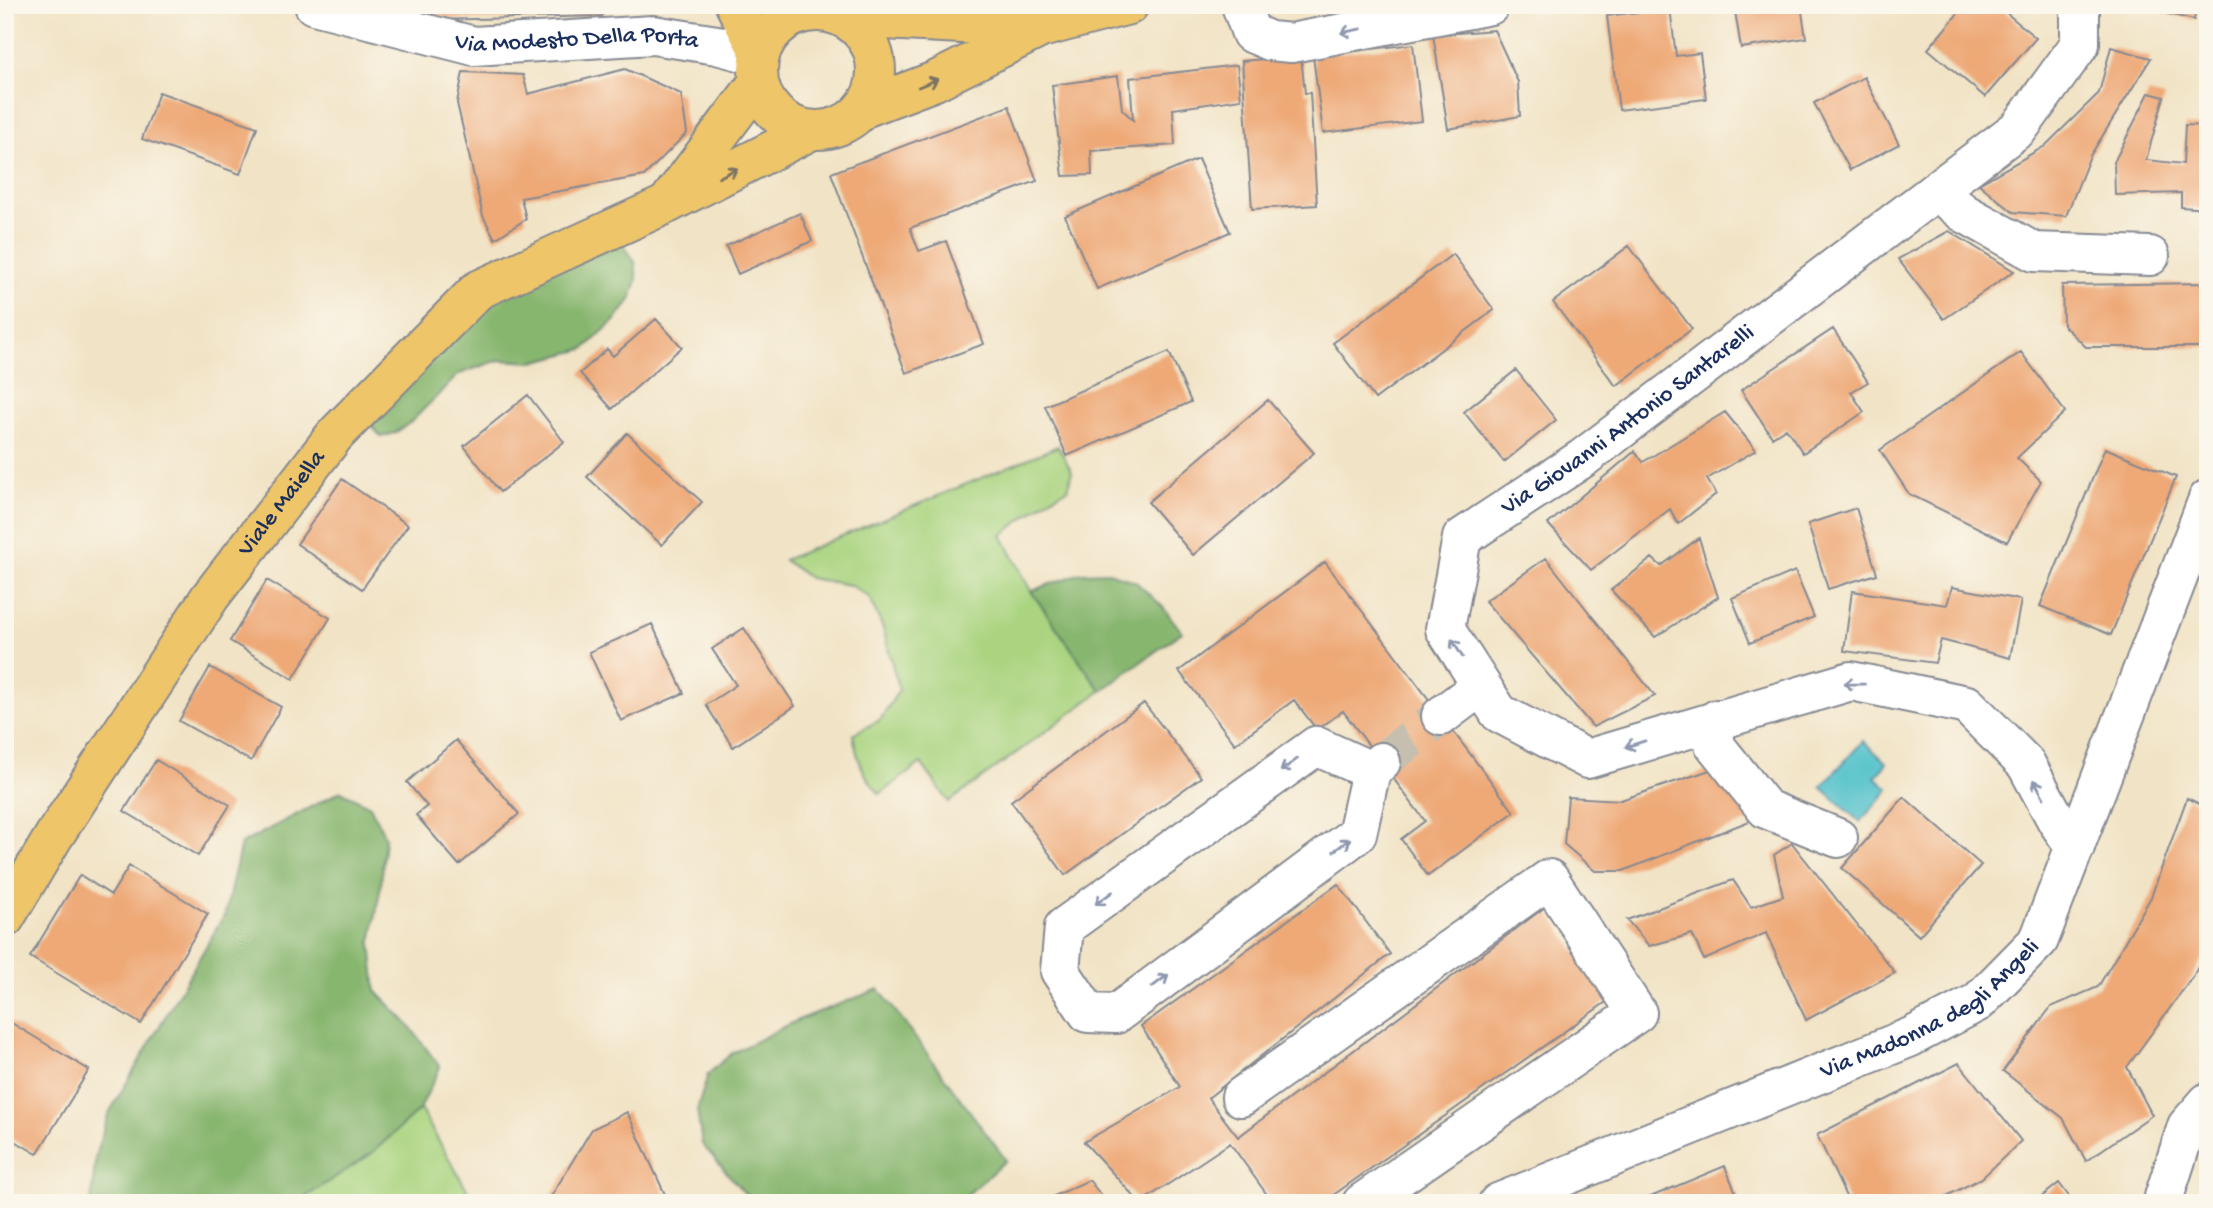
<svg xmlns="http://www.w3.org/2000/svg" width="2213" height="1208" font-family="'Gochi Hand',sans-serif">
<rect width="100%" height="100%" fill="#fbf7ec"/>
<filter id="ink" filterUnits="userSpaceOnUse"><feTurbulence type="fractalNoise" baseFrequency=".0143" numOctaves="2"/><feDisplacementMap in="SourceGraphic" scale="14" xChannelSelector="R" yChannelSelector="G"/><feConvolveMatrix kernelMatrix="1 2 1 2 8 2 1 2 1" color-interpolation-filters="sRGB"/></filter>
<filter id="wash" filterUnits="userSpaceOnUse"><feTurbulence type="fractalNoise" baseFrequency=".00686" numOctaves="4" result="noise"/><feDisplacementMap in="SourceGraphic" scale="28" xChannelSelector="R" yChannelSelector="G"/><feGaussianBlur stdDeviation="1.57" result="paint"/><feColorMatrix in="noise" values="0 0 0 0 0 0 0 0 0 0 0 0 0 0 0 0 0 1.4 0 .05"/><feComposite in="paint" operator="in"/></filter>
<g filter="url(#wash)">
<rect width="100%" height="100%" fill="#f1e3c5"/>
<!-- green -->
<path fill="#aad480" stroke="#62826f" stroke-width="2" d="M1058,446L1072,472L1068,489L1047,500L1002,535L1031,591L1101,691L949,802L921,763L880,794C863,776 857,759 853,734L880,720L899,690L883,628L869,597L850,585L809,578L784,560Z
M420,1109L475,1203H296L372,1153Z"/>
<!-- forest -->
<path fill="#87b66e" stroke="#517266" stroke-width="2" d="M618,236L635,262L637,280L631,300L614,321L584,349L533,362L499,360L459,374L411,422L395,433L381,437L371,425L474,309Z
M1109,572L1136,582L1161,605L1182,632L1101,691L1031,591L1081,573Z
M341,791L370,806L385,837L381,885L371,943L376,991L408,1024L440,1067L420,1109L372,1153L296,1203H91L96,1153L109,1113L225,914L241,844Z
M879,989L1006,1160L958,1203H753L702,1144L697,1110L708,1074L732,1053L798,1020Z"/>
<!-- water -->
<path fill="#54c2cb" stroke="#387894" stroke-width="2" d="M1863,741L1887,763L1875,777L1889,789L1860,822L1821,787Z"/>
<g id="blocks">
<!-- building -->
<path fill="#eea977" d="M433,5H607L602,16L432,20Z
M1734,5H1801L1806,38L1741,48Z
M1965,5H1997L2036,38L1985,97L1928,49Z
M2131,5H2197L2194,20Z
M1670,8L1676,56L1700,53L1706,99L1619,110L1607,16Z
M1494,30L1518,82L1520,116L1448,129L1433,35Z
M1413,44L1422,121L1323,133L1313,56Z
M2111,47L2151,58L2090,156L2066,216L2013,212L1979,184L2045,146L2099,93Z
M1301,56L1305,93H1310L1317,205L1252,209L1242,61Z
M1237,65L1241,99L1173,109L1175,145L1091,151L1092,175L1063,176L1052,85L1118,76L1122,109L1133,120L1130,78Z
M625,69L681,94L687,133L644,176L521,198L526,219L495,239L483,216L457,103L463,72L523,75L528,94Z
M1864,77L1899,144L1850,170L1814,103Z
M159,92L257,127L240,174L142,139Z
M2149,93L2164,97L2146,160L2183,164L2185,125L2208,126V209L2181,207V193L2115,195L2114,162Z
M1009,106L1037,181L910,228L919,251L946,241L984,344L906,373L831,173Z
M1198,159L1230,232L1097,289L1065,216Z
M800,213L812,241L738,274L726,246Z
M1949,231L2014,271L1944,319L1898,259Z
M1629,246L1692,329L1616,386L1553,302Z
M1453,254L1494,310L1375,399L1333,343Z
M2208,283V336L2205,347H2086L2063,325L2062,285Z
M656,319L682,347L612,409L580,373L607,349L613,356Z
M1833,329L1868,382L1851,392L1864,412L1803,453L1786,428L1772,437L1741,390Z
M1169,352L1191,402L1067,456L1045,406Z
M2021,352L2065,412L2017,458L2041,481L2007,542L1909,494L1880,450Z
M1516,370L1556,420L1504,462L1464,412Z
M528,395L564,442L500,492L464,446Z
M1268,400L1314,453L1193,555L1148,502Z
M1725,412L1756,450L1707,479L1716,494L1678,524L1670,509L1591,570L1548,524L1635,451L1643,462Z
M627,433L702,502L662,545L587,477Z
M2105,448L2176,477L2111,635L2040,606Z
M342,479L408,525L362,589L297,544Z
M1856,508L1877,574L1828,589L1808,524Z
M1699,538L1718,597L1655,637L1611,590L1652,558L1661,566Z
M1546,558L1655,696L1593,727L1485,601Z
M1325,562L1514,812L1428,876L1401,839L1425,821L1343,711L1317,730L1294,700L1235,744L1179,671Z
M1795,571L1814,617L1750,643L1732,598Z
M267,580L330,618L293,679L230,641Z
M1952,587L2021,600L2010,658L1941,640L1935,663L1844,651L1852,591L1947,605Z
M652,624L684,693L621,721L589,652Z
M744,628L795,706L733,747L706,705L736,685L712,649Z
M210,667L281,707L251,761L179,721Z
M1144,703L1201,777L1065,875L1011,801Z
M456,740L519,814L459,865L416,815L427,806L407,782Z
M156,760L230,805L198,856L124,811Z
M1725,765L1762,816L1623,871H1595L1564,844L1568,797L1621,800Z
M1904,797L1981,865L1919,936L1842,868Z
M2187,798L2208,808V947L2194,975L2127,1067L2152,1115L2086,1161L2063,1118L2003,1071L2051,1007L2098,987L2151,897Z
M1792,843L1895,973L1806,1020L1766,933L1704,960L1692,934L1649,946L1627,920L1733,880L1751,907L1783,896L1774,855Z
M129,866L208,914L141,1024L30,957L80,875L111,895Z
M1338,884L1390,954L1208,1098L1238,1137L1545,907L1609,1000L1322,1203H1273L1230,1143L1140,1203L1084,1142L1180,1087L1141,1026Z
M5,1019L89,1070L37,1154L5,1135Z
M1959,1063L2021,1141L1982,1178L1933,1203H1849L1817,1135Z
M627,1112L669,1203H547L592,1129Z
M1725,1166L1740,1203H1636Z
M1089,1180L1107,1203H1039Z
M2059,1183L2074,1203H2034Z"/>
</g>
</g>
<g filter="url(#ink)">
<use href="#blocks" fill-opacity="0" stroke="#868992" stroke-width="2"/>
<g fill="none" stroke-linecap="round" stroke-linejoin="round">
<!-- minor-tunnel -->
<path stroke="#c6bfb0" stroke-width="38" stroke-dasharray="38 19" stroke-linecap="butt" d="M1381,762L1441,716"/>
<defs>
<g id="minor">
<path id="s1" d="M314,5L474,46L653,35L717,45L759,56"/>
<path d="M1241,5L1251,33L1270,41L1291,43L1490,5"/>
<path d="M1936,191L1964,213L2034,252L2150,256"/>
<path d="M1441,716L1481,686"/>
<path d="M1717,719L1714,744L1766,809L1838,838"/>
<path d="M1371,771L1316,746L1064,927L1060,971L1088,1013L1116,1014L1357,834L1371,771L1381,762"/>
<path id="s2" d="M2075,847L2057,821L2026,764L1967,705L1851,681L1587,759L1499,713L1445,629L1462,538L1583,458L2019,128L2080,44V5"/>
<path d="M1241,1097L1549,879L1637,1013L1362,1203"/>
<path id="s3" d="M1498,1203L1911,1037L1978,1002L2039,940L2208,499"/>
<path d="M2167,1203L2164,1197L2187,1126L2208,1102"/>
</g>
<g id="major">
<path d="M735,5L760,53"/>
<circle cx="817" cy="71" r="59"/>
<path d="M843,18L1039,28"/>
<path d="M864,108L935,81L1041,28L1129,5"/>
<path d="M672,197L758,83"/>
<path id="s4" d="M5,918L54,836L210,597L335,435L478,290L667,204L810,131"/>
</g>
</defs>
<!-- minor casing -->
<use href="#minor" stroke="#868992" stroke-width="42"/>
<!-- major casing -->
<use href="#major" stroke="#868992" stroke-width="42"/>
<!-- minor -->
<use href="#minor" stroke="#fff" stroke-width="38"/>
<!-- major -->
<use href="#major" stroke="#eec569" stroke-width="38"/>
</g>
<!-- one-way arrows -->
<defs><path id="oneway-shaft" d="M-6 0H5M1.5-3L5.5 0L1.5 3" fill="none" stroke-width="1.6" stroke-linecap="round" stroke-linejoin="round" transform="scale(1.75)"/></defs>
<g stroke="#8d97ae">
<use href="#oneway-shaft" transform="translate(1351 31) rotate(169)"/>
<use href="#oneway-shaft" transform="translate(1457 648) rotate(-122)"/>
<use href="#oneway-shaft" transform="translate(1854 684) rotate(-179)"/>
<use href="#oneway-shaft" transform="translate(1635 744) rotate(163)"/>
<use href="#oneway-shaft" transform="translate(1289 765) rotate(144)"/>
<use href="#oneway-shaft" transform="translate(2039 789) rotate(-118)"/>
<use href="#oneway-shaft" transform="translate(1342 845) rotate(-37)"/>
<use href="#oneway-shaft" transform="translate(1104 898) rotate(144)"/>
<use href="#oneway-shaft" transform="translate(1160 981) rotate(-37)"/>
</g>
<g stroke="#7a7263">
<use href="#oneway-shaft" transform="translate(928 83) rotate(-22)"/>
<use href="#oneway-shaft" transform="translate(728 173) rotate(-27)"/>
</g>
</g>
<g text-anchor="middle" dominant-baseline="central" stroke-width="6" stroke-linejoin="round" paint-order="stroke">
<!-- street labels -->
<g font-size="24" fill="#1b2f5e" stroke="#fbf7ec">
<text stroke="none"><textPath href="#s1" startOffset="268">Via Modesto Della Porta</textPath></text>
<text stroke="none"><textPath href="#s2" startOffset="1069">Via Giovanni Antonio Santarelli</textPath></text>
<text stroke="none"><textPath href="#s4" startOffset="499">Viale Maiella</textPath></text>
<text stroke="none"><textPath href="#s3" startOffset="476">Via Madonna degli Angeli</textPath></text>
</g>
</g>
<!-- margin -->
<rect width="2213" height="1208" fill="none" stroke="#fbf7ec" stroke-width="28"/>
</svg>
